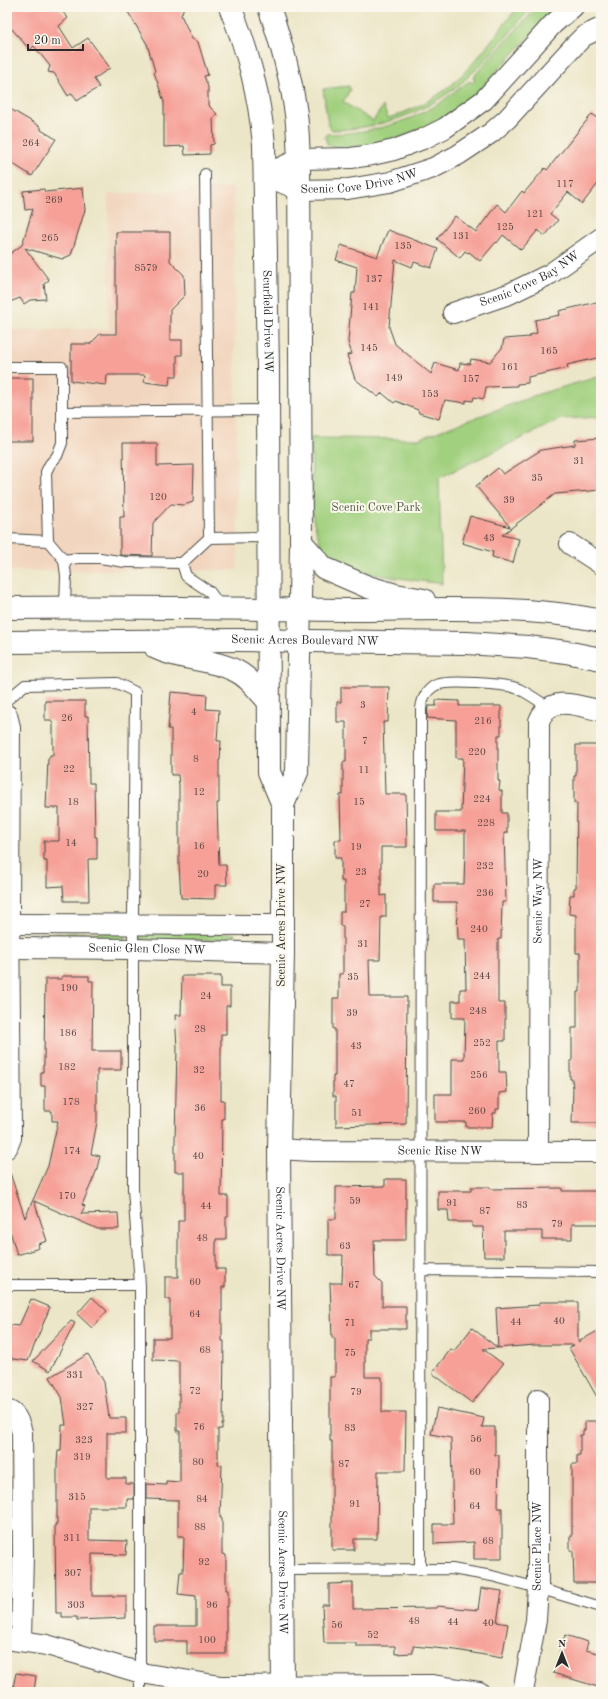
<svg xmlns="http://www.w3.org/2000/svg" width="608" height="1699" font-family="'Old Standard TT',serif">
<rect width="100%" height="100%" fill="#fbf7ec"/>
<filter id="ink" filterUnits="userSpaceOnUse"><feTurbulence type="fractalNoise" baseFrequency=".025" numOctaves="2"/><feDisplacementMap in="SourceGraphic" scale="8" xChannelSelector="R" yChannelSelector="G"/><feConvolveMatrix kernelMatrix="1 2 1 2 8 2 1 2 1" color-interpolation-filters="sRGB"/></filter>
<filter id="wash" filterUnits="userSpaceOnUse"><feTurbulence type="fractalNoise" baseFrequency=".012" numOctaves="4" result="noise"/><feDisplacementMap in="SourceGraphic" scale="16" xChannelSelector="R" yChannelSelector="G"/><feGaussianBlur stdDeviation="0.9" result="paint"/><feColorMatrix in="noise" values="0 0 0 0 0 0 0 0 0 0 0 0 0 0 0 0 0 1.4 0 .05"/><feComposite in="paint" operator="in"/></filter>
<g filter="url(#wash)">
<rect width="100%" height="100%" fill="#ece6c8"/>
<!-- built -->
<path fill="#f2d5be" d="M233,188L238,570L7,571V330L109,329L108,194Z"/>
<!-- green -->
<path fill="#a1d07e" stroke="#667e54" d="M518,7H532C509,33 486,62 459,85C423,114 378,129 332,130L328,125L323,89L349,86L350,90L343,102L373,121L383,106L388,118C410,111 432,101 450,86C476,64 496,33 518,7Z
M537,7H557L474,96L443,118L404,136L381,143L351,147H336L327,144L325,137L327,134C366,134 406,124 440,103C450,96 459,87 470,81L472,83L475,81L473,78L474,76Z
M601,376V417L561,419L439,478L442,584L371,574L339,563L323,553L313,519L311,438L418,439L539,394Z
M125,932V940H32L30,938V934Z
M140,932L235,934V938L233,940H140Z"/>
<g id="blocks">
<!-- building -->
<path fill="#f6a097" d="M7,7H58L68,18L59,26L73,48L88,38L110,68L94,79L99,87L77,101L72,93L68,96L54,73L48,72L50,66L34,46L30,50L12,29H8Z
M125,7H184L181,15L192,39L198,42L208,75L204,76L208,87V105L217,114L213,117L214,144L210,145V154L185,155L184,146L164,147V102L154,72L155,71L147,44Z
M7,107L41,127V130L56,139L32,176L7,160Z
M592,114L601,120V180L582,204L568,192L550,214L558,220L545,236L538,230L521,250L503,235L497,243L496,242L480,261L469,252L468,253L465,251L460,258L437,239L455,216L476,232L497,204L506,212L522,191L524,193L545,168L547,170Z
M83,188L85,210L71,255L62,259L25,248L49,280L44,284L46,299L30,300L24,304L20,298L7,303V256L22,245L33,209L25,210L23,191L44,189L45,192Z
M388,230L438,249L431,268L414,262L412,267L395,260L389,327L395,344L431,374L435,363L459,370L460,363L470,364L471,359L490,362L502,348L504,339L530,337V335L537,333L535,320L560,315L559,311L601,301V357L567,365L568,368L528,377V383L517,384V386L486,387L484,399L474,397L473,401L466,400V403L445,400L439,419L419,413L418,410L396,401L394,403L382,393L378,397L355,379L347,355L352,354L348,342L352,293H355L357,267L336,260L341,245L377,257Z
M116,232H170V261L184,275L185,295L170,310V340H182V355H177V376H170L169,385L144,382L145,375H107L106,385L71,381V344H90L100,334H116Z
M7,378H33V441H7Z
M601,438V490L555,494L502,535L519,539L513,563L492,557L493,552L462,543L470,516L510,527L476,486L498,468L503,474L541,450L575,445V440Z
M123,443H157V466L194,465L193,502L184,505L171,504L153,523L152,556L120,555V517H124Z
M341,687H389L388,722H383L385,794H406L407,847H381V896L386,895V917H381L380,960H369L370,997H407L406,1124L336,1126V1096H333V1076H335V1029H333V998H339V974H343V926H340V912H344V881H341V858H335V840H341L340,795H343V762H346V722H337V702H341Z
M171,692L207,695L206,709L219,710L217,741H221L220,760H219V803H217L218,837L219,865H226L227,885H215V899L181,898L179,865V785L178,775H171V729H168Z
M436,700L459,701V706H501V735H498V781H500L499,790L502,791V813H507V833H504L506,902H502L501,939H498V1003H505V1041H499V1072H506L507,1092L499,1093V1109H496V1113H493L492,1127H466V1122H435V1094H452V1059H464L465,1018H452V1001H460V989H466L465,939H458L457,902H434V884H464L465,851V831H436V812H461L463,758H456V720L427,718L428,706H436Z
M45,701H85V716H88L89,783H94L95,837H97V859H88L89,901H64L63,886L47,887V861H44V841H59V808H46L48,758H50V755H53V722H51V720H45Z
M576,745H601V1123H572L573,1088L572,1079H570V1061H572V1028H577V992H580V953H576V915L569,914L570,895H574V888H576L577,803H574V776H576Z
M62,976H89V981H93L92,1051H121V1070H97V1122L91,1154L100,1156L96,1172L82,1205L85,1206L81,1214L118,1213L119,1229H98L34,1201L47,1241L38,1244L39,1248L17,1255L10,1231L7,1232V1174L10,1173L25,1218L48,1166L58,1121H52V1111H45V1086H41V1072H43V1065H44L45,979H62Z
M182,976H221V987H230V1006H226V1034H221V1100H224V1119H222L221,1196H228V1217H226V1239H216V1269H225V1287H222V1341H224L223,1424H222V1429H218V1465H222L220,1518H222V1554L226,1555V1590H228V1607H226V1654H187V1641H154V1626H196V1596L178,1594L180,1572H183L184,1536H178V1500L146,1499V1484L166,1485V1481L180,1482V1431H177V1412H179V1361L153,1360V1338H170V1299H165V1277H178V1221H184V1172H175V1141L177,1047L175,1015H181Z
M385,1179H406V1240H374L375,1276L382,1283V1306H406V1329H369V1338H365V1377H382V1412H406L405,1471H378L377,1539H354V1550H332V1441H330V1377H335V1338H332L330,1283H342L343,1255H328V1219H336V1187L385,1186Z
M471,1187H490V1189L562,1188V1191H601V1224H572V1239H542V1231H504V1257H484L483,1227H472V1222H449L448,1210H438V1191H471Z
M92,1297L107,1311L92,1328L77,1314Z
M31,1299L50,1307L28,1361L7,1358L10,1325L19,1326Z
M539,1302H578V1342L601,1329V1404L569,1348L574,1345H535L483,1349L503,1364L472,1403L432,1373L451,1349L454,1351L472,1328L498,1348L496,1308L539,1305Z
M71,1321L75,1323L50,1371L33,1361Z
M88,1354L104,1382L109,1418H126V1433H107V1478H126V1484H134V1499H127V1507H89V1540L127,1541L126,1555L92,1554V1596H126V1618L77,1620V1617H62V1613H56L55,1524H57V1463L58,1451H61L62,1425H66L62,1397L50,1377Z
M437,1408L484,1418L482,1427H495V1455H499L498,1508H502V1559H474V1542L434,1544V1524H453L451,1438L431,1434Z
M585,1421H601V1583H574L573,1551H570V1536H572V1464H577V1455H580V1435H583V1430H585Z
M353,1583V1609L436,1608L437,1606L478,1610L481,1588L502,1591L497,1622L508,1624L502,1658L456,1650L413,1646V1653L395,1654V1646H356V1643H324L322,1605H329V1584Z
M565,1635L588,1642L586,1650L601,1654V1688L553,1673Z
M16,1673L36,1676L34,1692H12Z"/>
</g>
</g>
<g filter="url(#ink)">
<use href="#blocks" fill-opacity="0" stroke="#484743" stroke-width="1"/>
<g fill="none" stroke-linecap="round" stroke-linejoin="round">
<defs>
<path id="service" d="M205,174L209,538
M7,367H62V443L57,456L50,464L46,472L48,541L64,560L66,576L65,607
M62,412L268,410
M7,539L48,541
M64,560L78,558H100L125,562L182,563L209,538L268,537
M182,563L186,576L210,592L221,607
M7,700L25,685L117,683L135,692L133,913V1189L140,1285V1692
M420,1270L601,1272
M7,1285H140
M7,1524H23
M420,1569L421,709C422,699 425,692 434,686C445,679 507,684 519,689C529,694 539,701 548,707
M283,1570L452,1569L492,1576L538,1588L601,1607"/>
<g id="minor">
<path id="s1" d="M264,175L299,190L348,189L390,182L433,168L458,155L491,133L507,119L574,46L584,36L601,28"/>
<path d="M264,175L299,159L351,158L372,155L394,150L423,139L445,128L484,100L553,24L573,7"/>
<path id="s2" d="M453,313L509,294L550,274L601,238"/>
<path d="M570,544L601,564"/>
<path d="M7,715L10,727L9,909L11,1129V1138L7,1148"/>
<path d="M10,924L282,925"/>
<path id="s3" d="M10,948L133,949L283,953"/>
<path id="s4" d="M279,1149L311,1151L601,1152"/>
<path id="s5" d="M538,1152L539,721C550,693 579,706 601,711"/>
<path d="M7,1410C17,1413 19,1423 22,1432L23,1555L21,1640"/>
<path d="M7,1639L47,1645L141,1673L221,1686L431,1685L479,1692"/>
<path id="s6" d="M523,1692L536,1620L538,1588V1399"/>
</g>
<g id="tertiary">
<path id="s7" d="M230,7C249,53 259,94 264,144L268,368L269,772L283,805"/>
<path id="s8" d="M269,7C281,42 291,77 296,114C298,129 298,144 299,159L301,542L297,772L283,805V953L279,1149L283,1692"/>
<path d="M301,542L324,568L368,587L396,595L424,600"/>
<path d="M7,608C121,606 234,609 348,610C430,610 521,604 601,621"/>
<path id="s9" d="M7,642L237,640L467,643L528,647L566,652L601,659"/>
<path d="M156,648C180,660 209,658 234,670C248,676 258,690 268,701"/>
</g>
</defs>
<!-- service casing -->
<use href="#service" stroke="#484743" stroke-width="12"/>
<!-- minor casing -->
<use href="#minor" stroke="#484743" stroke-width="22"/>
<!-- tertiary casing -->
<use href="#tertiary" stroke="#484743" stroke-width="24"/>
<!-- service -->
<use href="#service" stroke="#fff" stroke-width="10"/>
<!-- minor -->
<use href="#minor" stroke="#fff" stroke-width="20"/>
<!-- tertiary -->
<use href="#tertiary" stroke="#fff" stroke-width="22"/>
</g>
</g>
<g text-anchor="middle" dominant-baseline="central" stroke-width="4" stroke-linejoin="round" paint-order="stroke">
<!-- number labels -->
<g font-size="10" fill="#5e4846">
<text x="31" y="143">264</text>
<text x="565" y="184">117</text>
<text x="54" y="200">269</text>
<text x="535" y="214">121</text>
<text x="505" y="227">125</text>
<text x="461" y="236">131</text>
<text x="50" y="238">265</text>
<text x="403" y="246">135</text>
<text x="146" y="268">8579</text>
<text x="374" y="279">137</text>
<text x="371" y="307">141</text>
<text x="369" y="348">145</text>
<text x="549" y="351">165</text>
<text x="510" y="367">161</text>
<text x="394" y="378">149</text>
<text x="471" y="379">157</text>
<text x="430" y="394">153</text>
<text x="579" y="461">31</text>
<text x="537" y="478">35</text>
<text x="158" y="497">120</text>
<text x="509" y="500">39</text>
<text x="489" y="538">43</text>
<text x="363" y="705">3</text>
<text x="194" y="712">4</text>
<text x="67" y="718">26</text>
<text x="483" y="721">216</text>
<text x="365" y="741">7</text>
<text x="477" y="752">220</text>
<text x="196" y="759">8</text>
<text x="69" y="769">22</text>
<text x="364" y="770">11</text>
<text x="199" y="792">12</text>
<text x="482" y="799">224</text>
<text x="73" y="802">18</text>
<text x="359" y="802">15</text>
<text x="486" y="823">228</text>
<text x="71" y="843">14</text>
<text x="199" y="846">16</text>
<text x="356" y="847">19</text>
<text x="485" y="866">232</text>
<text x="361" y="872">23</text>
<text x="203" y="874">20</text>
<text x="485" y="893">236</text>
<text x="365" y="904">27</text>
<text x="479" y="929">240</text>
<text x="363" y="944">31</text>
<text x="482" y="976">244</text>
<text x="353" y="977">35</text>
<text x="69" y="988">190</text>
<text x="206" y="996">24</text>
<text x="478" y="1011">248</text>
<text x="352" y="1013">39</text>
<text x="200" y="1029">28</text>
<text x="68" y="1033">186</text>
<text x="482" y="1043">252</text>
<text x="356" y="1046">43</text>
<text x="67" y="1067">182</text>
<text x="199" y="1070">32</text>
<text x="479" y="1075">256</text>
<text x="349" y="1084">47</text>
<text x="71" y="1102">178</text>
<text x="200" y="1108">36</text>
<text x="477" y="1111">260</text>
<text x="357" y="1113">51</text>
<text x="72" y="1151">174</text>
<text x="198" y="1156">40</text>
<text x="67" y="1196">170</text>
<text x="355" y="1201">59</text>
<text x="452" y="1203">91</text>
<text x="522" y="1205">83</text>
<text x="206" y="1206">44</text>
<text x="485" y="1211">87</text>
<text x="557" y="1224">79</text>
<text x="202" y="1238">48</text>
<text x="345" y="1246">63</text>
<text x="195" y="1282">60</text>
<text x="354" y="1285">67</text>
<text x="195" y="1314">64</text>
<text x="559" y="1321">40</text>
<text x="516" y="1322">44</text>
<text x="350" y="1323">71</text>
<text x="205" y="1350">68</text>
<text x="350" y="1353">75</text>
<text x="75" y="1375">331</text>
<text x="195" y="1391">72</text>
<text x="356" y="1392">79</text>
<text x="85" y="1407">327</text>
<text x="199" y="1427">76</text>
<text x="350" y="1428">83</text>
<text x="476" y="1439">56</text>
<text x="84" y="1440">323</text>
<text x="82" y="1457">319</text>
<text x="198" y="1462">80</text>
<text x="344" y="1464">87</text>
<text x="475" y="1472">60</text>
<text x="77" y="1497">315</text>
<text x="202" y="1499">84</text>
<text x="355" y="1504">91</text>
<text x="475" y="1506">64</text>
<text x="200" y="1527">88</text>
<text x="72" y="1538">311</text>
<text x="488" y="1541">68</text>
<text x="204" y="1562">92</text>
<text x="73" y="1573">307</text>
<text x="76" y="1605">303</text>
<text x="212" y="1605">96</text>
<text x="414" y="1621">48</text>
<text x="453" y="1622">44</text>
<text x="488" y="1623">40</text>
<text x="337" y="1625">56</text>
<text x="373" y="1635">52</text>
<text x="207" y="1640">100</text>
</g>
<!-- street labels -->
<g font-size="12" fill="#2b2b2b" stroke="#fbf7ec">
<text stroke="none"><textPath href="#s1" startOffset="99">Scenic Cove Drive NW</textPath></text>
<text stroke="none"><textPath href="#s2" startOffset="84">Scenic Cove Bay NW</textPath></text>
<text stroke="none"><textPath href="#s7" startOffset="319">Scurfield Drive NW</textPath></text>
<text stroke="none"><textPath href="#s9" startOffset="298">Scenic Acres Boulevard NW</textPath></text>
<text stroke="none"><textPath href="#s5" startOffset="251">Scenic Way NW</textPath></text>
<text transform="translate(282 925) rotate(-90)">Scenic Acres Drive NW</text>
<text stroke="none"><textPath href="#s3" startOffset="137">Scenic Glen Close NW</textPath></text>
<text stroke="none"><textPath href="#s4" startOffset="161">Scenic Rise NW</textPath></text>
<text stroke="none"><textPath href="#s8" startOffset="1248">Scenic Acres Drive NW</textPath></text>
<text stroke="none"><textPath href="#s6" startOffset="147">Scenic Place NW</textPath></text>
<text stroke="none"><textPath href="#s8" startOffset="1572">Scenic Acres Drive NW</textPath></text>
</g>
<!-- park labels -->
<g font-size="12" fill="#4e5d44" stroke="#fbf7ec">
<text x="376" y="508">Scenic Cove Park</text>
</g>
</g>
<!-- margin -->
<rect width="608" height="1699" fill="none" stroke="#fbf7ec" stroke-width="24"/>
<!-- north arrow -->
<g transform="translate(562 1653)" stroke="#fbf7ec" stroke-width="3" paint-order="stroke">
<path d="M0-3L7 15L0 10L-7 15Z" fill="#2b2b2b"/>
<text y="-6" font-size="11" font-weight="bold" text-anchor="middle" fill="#2b2b2b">N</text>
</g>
<!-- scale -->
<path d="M28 44v6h55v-6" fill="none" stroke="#2b2b2b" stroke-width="2"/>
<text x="34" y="44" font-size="12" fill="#2b2b2b" stroke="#fbf7ec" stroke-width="3" paint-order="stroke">20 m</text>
</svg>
